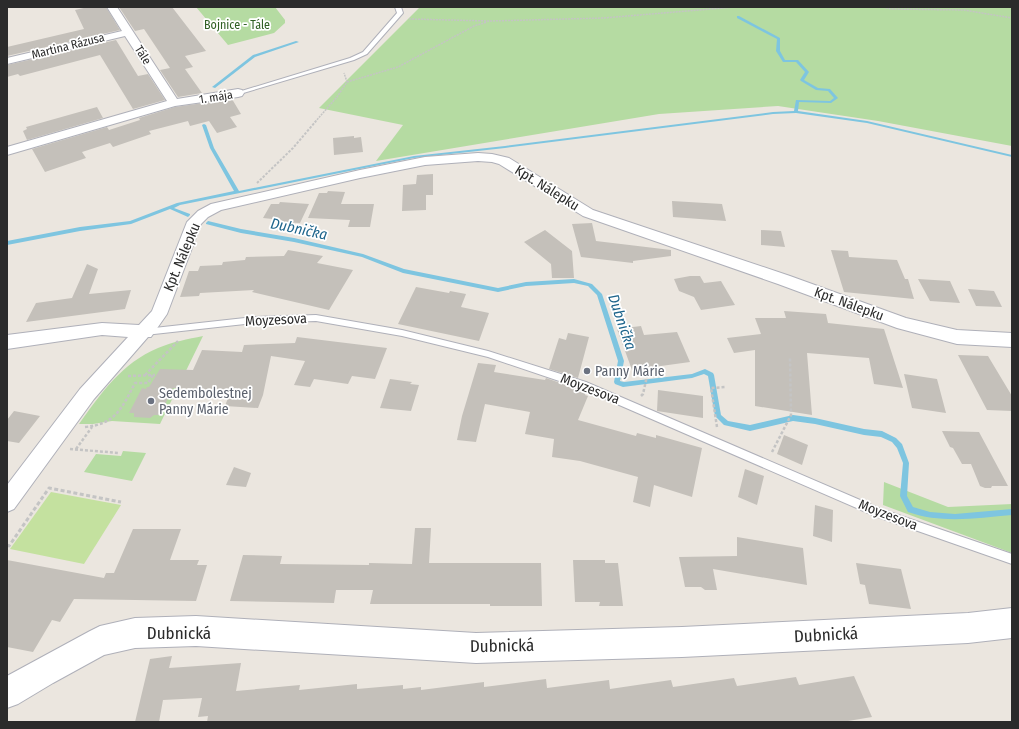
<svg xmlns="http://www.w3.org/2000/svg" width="1019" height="729" font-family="'Fira Sans Condensed',sans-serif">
<rect width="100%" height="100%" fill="#ebe6df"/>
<!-- green -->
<path fill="#b5dba2" d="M196,7H275L285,20V23L274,33L228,45Z
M420,7H1012V146L878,121L778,106L659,114L376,161L403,125L319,108Z
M203,336L160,424L112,421L93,424H79C101,393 122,363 158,348C172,342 188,339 203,336Z
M123,451L146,453L132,481L84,472L96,454L121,456Z
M884,482L948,507L1012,504V553L883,505Z"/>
<!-- pitch -->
<path fill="#c4e19f" d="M51,492L121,505L84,564L10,549Z"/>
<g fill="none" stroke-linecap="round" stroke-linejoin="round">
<!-- stream -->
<path fill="#7ec5e0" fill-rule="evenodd" d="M737,16H739L780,38V51L785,60H798L809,72L804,80L818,88L830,89L838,98L831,103L799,102L798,111L867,121L1012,155V157L867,123L796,113L773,114L505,148L414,158L180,205L174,208L190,214V215L188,217L170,209L131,224L80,231L7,245V241L80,227L130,221L177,203L234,191L210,148L202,125L204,124L206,125L214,148L239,191L414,156L505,146L773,112L794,111L796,100L830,101L834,98L828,91L816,90L801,81L800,80L805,72L796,62H783L776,51L777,39L737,18Z
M296,41L299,42L255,57L215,88L212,87L253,55Z
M208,221L241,229L294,238L363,254L404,269L498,288L526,282L574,279L592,284L602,294L624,361L620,381L624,382L692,374L705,369L713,373L714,375L721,415L728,421L750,425L793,415L815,418L864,429L882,431L896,438L902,444L909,463L907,496L913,507L930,512L955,514L1012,509V515C977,518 942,524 908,512L900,496L903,463L897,448L892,442L881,437L864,435L815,424L793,421L750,431L724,425L715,416L708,376L704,374L692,378L623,387L615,384L614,382L618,361L597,295L588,286L574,283L526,286L498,292L403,273L362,257L294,242L241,233L206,224V223Z"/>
</g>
<!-- building -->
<path fill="#c4c0ba" d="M88,7H106L120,30L7,56V47L84,29L75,10Z
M119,7H172L206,51L185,56L193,67L185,69L202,93L178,97L160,70L170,68L144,29L135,31Z
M116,40L138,76L148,74L165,100L133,109L100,55L20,76L18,74L7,77V65Z
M232,99L241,114L230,117L237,127L217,133L209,121L190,126L188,121L149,131L151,134L113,147L110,143L82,152L86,158L45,172L32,149L107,127L109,130L140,120L139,118L175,107Z
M97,107L103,118L27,140L23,131L27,129L26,127Z
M354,136V138L361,137L363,152L334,155L333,138Z
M433,174V195H426V210L402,211L403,185L416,184L417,175Z
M328,191L345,192L341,204H374L370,227H348L350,220L308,218L319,193H327Z
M672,201L722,204L726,221L673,217Z
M280,202L309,204L300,223L281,222L282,220L263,218L271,204H279Z
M592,223L596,241L671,250V256L633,261V263L581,257L572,224Z
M545,230L572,251L574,278H552L551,264L524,242Z
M761,230L781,231L785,247L761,245Z
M288,250L323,256L317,263L353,270L329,310L252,292L254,290L200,293L199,296L180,297L189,271H198L200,266L222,265L223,262L245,260L246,257L284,256Z
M831,250L848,251L849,257L897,260L905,279H908L914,299L844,292Z
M87,264L98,269L89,294L131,290L125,309L26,322L36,303L72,298Z
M690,276H700L704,283L721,281L735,305L701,310L694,297L679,291L674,279Z
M918,279L950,281L960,303L930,301Z
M416,287L449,293L450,291L466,294L461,307L489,313L479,341L398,324Z
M968,289L994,291L1002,307L976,306Z
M784,311L826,314L828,323L884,329L903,388L874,384L869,358L807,353L812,415L755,406V350L734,353L727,338L761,334L755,318H786Z
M641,326L644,335L677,332L690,362L632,370L617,329Z
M568,333L589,337L578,378L549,369L559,338L566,340Z
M297,337L387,348L375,379L352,376L348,384L314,379L310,387L294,385L305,361L271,356L263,395L258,408L225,406L231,390L173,388L160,415H154L150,418L134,417V413H129L142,388L146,389L147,387H149L160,369L193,370L202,350L242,352L244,345L295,343Z
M958,355L988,356L1012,396V411L987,410Z
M478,363L496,365L494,372L545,380L546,378L586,392L585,395L588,396L578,420L636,436L637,433L656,438V435L702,448L692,497L654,485L650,507L633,502L638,477L580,461L552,457L554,439L525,434L530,412L485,404L476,442L457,440L462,416Z
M904,374L937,379L946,413L912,408Z
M390,379L412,382L410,384L419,385L411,411L380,408Z
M658,390L703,396V418L657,411Z
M14,411L40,416L19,443L7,441V420Z
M942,431L979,432L1008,486H992L991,488H985L980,486L971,464H962L953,448L950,447Z
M784,435L808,445L802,465L777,454Z
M234,467L251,473L246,487L226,485Z
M745,469L764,476L757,505L738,497Z
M815,505L833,510L832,542L813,536Z
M415,528H431L429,563H541L542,606H490V604H370L373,590H336L334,603L230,601L243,555L282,556L280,564L369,565V563L412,564Z
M133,529H181L170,560H199L197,565H207L196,601L74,599L60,622L52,620L33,652L7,647V560L104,578L106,573H114Z
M737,537L803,548L807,585L713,569L717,590H705L701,587H685L679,557L737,556Z
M573,560H605V563H618L623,606H599L600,602H575Z
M856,563L901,569L911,609L869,604L865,585L860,584Z
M172,656L169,668L241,663L236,691L300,685L299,690L357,684V689L403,685V689L421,687V690L484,682V687L546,679L547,688L609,680L610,689L671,680L673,687L734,678L737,686L796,677L799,685L854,676L872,717L842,722H207L208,716L198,717L202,698L163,700L159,722H135L150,659Z"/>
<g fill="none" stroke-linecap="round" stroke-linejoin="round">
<defs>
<path id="service" d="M395,7H401L403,13L367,54L354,60L240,94L235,93L350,58L363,52L397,13Z
M316,315L402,330L488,351L586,382L881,509L1012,554V564L875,516L580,388L488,357L402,336L316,321L254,323L145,335L141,332L145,329L254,317Z"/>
<path id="minor" d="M107,7H117L177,99L238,89L242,90L244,93L242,96L238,97L175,106L7,155V147L167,101L125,36L7,64V58L122,31Z
M478,153L492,154L509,158L593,210L790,276L906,318L957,330L1012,333V347L957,344L897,328L778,284L583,216L499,164L492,162L478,161L425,165L360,178L221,210L208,217L201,224L167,314L151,337H148L94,399L14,509L7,512V485L80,389L128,337L102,335L7,349V335L102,323L139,325L152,311L187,222L198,211L211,204L360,170L425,157Z"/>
<path id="tertiary" d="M1012,608V638L968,643L682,657L476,663L196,646L135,648L104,655L53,683L18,704L7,708V676L90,631L100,626L135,618L196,616L476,633L682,627L968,613Z"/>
</defs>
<!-- service casing -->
<use href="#service" stroke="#afb0b9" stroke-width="2"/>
<!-- minor casing -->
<use href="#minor" stroke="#afb0b9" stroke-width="2"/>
<!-- tertiary casing -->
<use href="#tertiary" stroke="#afb0b9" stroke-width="2"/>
<!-- path-far3 -->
<path stroke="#c4c4c4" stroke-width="1.5" stroke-dasharray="2 1" stroke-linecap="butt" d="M883,7L890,9L964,10L1012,18
M409,19L490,21L604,18L734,7
M347,82L398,67L474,26L487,22
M315,122L337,97L347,82L344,73"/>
<!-- path-far2 -->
<path stroke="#c4c4c4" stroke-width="2" stroke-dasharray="2.5 1.5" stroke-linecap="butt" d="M257,183L293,148L316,121"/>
<!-- path-far1 -->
<path stroke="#c4c4c4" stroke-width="2.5" stroke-dasharray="3 2" stroke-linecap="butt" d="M145,375L178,341
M128,376L155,375
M641,396L643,394L647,376
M85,427C116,424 122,408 135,383H148L153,375
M717,427L711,388L726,387
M70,449L119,453
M76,449L92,427
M772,452L791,415L790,357"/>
<!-- path -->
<path stroke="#c4c4c4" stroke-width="3" stroke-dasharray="4 2.5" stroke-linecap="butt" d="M7,545L9,546L49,488L121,502"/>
<!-- service -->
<use href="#service" fill="#fff" fill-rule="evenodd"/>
<!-- minor -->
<use href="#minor" fill="#fff" fill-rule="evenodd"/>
<!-- tertiary -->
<use href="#tertiary" fill="#fff" fill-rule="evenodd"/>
</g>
<!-- markers -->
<g fill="#6b7280" stroke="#fff" stroke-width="1.5">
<circle cx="587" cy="371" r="4"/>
<circle cx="151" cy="401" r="4"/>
</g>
<g text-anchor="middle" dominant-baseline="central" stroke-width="3.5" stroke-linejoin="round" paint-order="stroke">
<!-- far-park labels -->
<g font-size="12" fill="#2f5f23" stroke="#fff">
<text x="237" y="25">Bojnice - Tále</text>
</g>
<!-- far-street labels -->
<g font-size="12" fill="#2b2b2b" stroke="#fff">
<text transform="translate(68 46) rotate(-14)">Martina Rázusa</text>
<text transform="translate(143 55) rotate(58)">Tále</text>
<text transform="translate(216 97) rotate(-9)">1. mája</text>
</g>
<!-- street labels -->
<g font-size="14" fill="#2b2b2b" stroke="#fff">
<text transform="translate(547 188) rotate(32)">Kpt. Nálepku</text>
<text transform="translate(182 257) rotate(-67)">Kpt. Nálepku</text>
<text transform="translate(849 304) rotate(20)">Kpt. Nálepku</text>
<text transform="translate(276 320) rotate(-3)">Moyzesova</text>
<text transform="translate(590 389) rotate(21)">Moyzesova</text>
<text transform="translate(888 515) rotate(21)">Moyzesova</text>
</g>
<!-- worship labels -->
<g font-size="14" fill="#5b616d" stroke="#fff" text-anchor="start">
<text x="595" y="371">Panny Márie</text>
<text x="159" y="393">Sedembolestnej<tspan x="159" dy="16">Panny Márie</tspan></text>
</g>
<!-- water labels -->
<g font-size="15" font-style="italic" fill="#1e658c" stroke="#fff">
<text transform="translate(299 229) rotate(12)">Dubnička</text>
<text transform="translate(622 322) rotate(71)">Dubnička</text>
</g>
<!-- near-street labels -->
<g font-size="17" fill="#2b2b2b" stroke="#fff">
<text x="179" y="633">Dubnická</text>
<text transform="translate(826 635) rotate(-3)">Dubnická</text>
<text transform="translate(502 646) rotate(-1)">Dubnická</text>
</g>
</g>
<!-- border -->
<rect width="1019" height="729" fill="none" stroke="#2b2b2b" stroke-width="16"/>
</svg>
